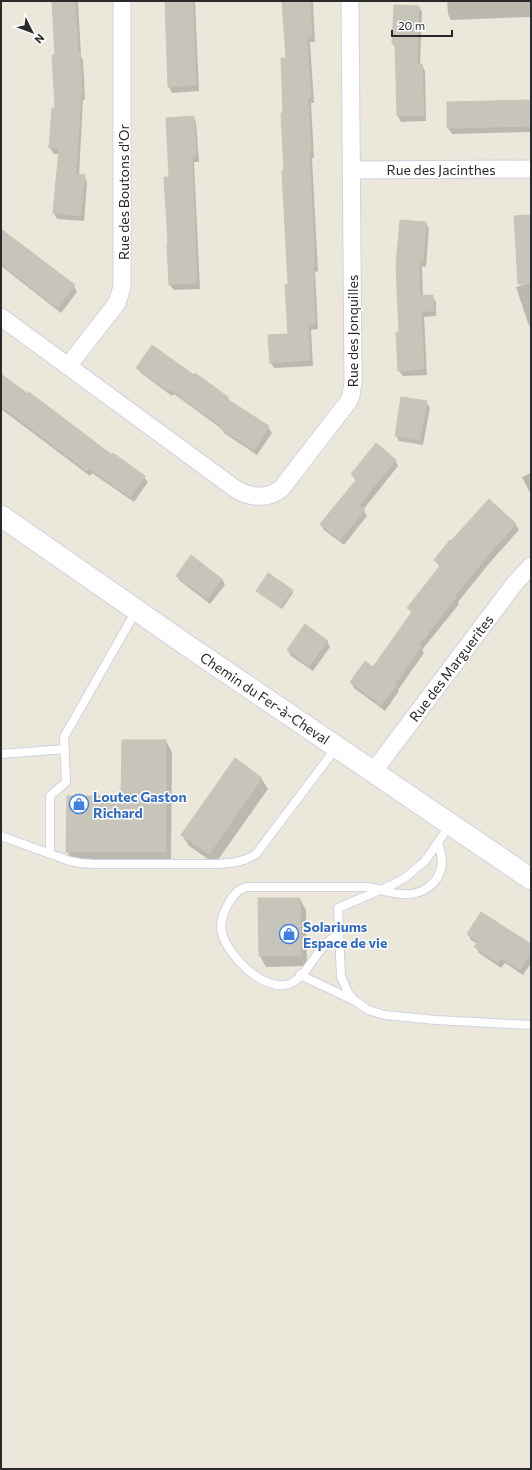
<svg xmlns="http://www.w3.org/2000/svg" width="532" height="1470" font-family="Commissioner,sans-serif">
<rect width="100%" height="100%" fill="#ece7db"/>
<!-- shadow -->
<path fill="#0003" d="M53,1H78L81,56L83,60L85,99L83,100L79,176H84L87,182L84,221L57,219L54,213L59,154H54L50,148L53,109H56V56Z
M166,1H195L199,91L172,93L169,87Z
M283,1H312L313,3L315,42H310L314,103H311L314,158H312L318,271L315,272L318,329L311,330L313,366L274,368L271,363L289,335V285L285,171L284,114L287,59Z
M447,1H531V17L451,20L448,14Z
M419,7L422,12L420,65H422L425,71L426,121L401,122L398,116L396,49L393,44Z
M531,101V132L452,134L448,128Z
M193,117L196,122L199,162H194L200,289L174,290L170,285V177Z
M426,223L429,229L426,267L422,266L423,297L432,296L436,302V316L424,317L427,375L403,376L399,371L400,333Z
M1,230L74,286L77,292L61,313L1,266Z
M531,282V329L528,323L516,287Z
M137,368L194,376L228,397L230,402L268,427L272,433L257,455L224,433L222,429L174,394L172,396L141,373Z
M1,375L112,456L144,477L148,482L134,502L92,473L90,476L1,409Z
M426,402L430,408L423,445L399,441L396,435Z
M395,460L398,466L363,510L367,516L344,545L324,530L321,524L356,481L352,474Z
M531,473V495L522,477Z
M489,501L516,525L519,530L492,560L458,602L459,604L422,650L424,653L398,690L399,691L385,711L354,688L351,682L373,668L412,614L409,608L440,568L435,560Z
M177,576L222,579L225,585L210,604L180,581Z
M292,590L293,593L282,609L259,593L257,591Z
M327,641L330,647L313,671L291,656L288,650Z
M166,741L172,752L171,862H73L67,851L122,797Z
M261,778L268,789L215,864L189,846L182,835Z
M259,899H300L306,910L307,966L266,967L260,956Z
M468,934L531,945V963L523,975L505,963L501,968L479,953L476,947L478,944L471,940Z"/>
<!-- building -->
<path fill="#c7c5ba" stroke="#c8c4b5" d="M52,1H75L78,53H80L82,94H81L76,174L85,175L81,216L53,213L59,149L49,148L52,108H55L52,55H55Z
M165,1H193L196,85L168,87Z
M282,1H310L312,36L307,37L311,97H308L311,152H309L315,266H313L315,324H308L310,360L270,363L268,335L288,334L285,285L288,284L282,171L284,170L281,113H283L281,58H286Z
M394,5L419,6L417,64H422L424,116H397L395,44H392Z
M531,100V126L447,128V102Z
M194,116L196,156L192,157L197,283L169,285L167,244H168L164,177H169L166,118Z
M531,215V283L518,284L514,216Z
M400,220L426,222L423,261H419L420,296L433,295L434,311H421L424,369L398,371L396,332H399L396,266Z
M1,229L75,285L58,308L1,264Z
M152,345L194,375L195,373L228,397L227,399L269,426L254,450L220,428L221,426L170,389L169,391L136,368Z
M1,374L28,394L29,392L112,455L113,453L145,476L130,497L89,468L87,471L1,406Z
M401,397L427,401L420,440L395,436Z
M376,443L396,460L359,505L365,510L340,540L320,524L357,479L351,474Z
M489,499L516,524L489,554L455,596L456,597L419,645L421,647L395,684L397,685L381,705L350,682L365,661L373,667L412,612L407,608L440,566L434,560L450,540L451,541Z
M191,555L222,579L207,599L176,576Z
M268,573L293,590L280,607L256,591Z
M305,624L328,641L309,666L287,650Z
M122,740H166V852H66L67,796H121Z
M235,758L262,778L209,854L181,835Z
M258,898H300L301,955L259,956Z
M481,912L531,944V953L520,970L501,958L498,963L474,947L478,942L467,934Z"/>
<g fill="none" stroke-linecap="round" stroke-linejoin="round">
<defs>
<path id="service" d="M1,754L65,749
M450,825L425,861L406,877L392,885L338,908L341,976L348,993L354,1000L368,1010L385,1015L436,1020L531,1025
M1,836L70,861L80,863L94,864H218C232,863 244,862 256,854L336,748
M50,854V796L66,782L64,737L136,611
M338,935C316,945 309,977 289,984C263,992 228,956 222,933C218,920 229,899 238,891C240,890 243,888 246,887H368C379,889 391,894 402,894C421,896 440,884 442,863C442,856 440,849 438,842
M300,975L353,1000"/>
<path id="minor" d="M351,170L531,169
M1,317L237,490C252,498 267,499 281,489L348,402L351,396L353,381L350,1
M68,366L117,303L122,287V1
M373,772L515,583L531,566"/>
<path id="tertiary" d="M1,516L188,646L531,879"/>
</defs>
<!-- service casing -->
<use href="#service" stroke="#d0d1e3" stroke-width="10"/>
<!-- minor casing -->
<use href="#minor" stroke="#d0d1e3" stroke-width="19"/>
<!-- tertiary casing -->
<use href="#tertiary" stroke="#d0d1e3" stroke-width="23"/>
<!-- service -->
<use href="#service" stroke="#fff" stroke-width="8"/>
<!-- minor -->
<use href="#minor" stroke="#fff" stroke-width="17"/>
<!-- tertiary -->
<use href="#tertiary" stroke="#fff" stroke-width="21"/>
</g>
<!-- icons -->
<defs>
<symbol id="shop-ring" viewBox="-11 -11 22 22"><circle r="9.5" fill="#fff" stroke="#3f7fe0" stroke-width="1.5"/><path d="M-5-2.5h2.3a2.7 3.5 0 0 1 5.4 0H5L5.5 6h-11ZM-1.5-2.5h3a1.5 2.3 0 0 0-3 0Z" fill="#3f7fe0"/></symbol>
</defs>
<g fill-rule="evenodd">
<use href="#shop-ring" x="68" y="793" width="22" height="22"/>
<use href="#shop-ring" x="278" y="923" width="22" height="22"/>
</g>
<g text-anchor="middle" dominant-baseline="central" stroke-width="3" stroke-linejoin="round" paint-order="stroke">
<!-- street labels -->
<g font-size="14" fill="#2a2a2a" stroke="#fff">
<text x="441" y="169">Rue des Jacinthes</text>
<text transform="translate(123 192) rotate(-90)">Rue des Boutons d'Or</text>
<text transform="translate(352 331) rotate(-90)">Rue des Jonquilles</text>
<text transform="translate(451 668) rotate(-53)">Rue des Marguerites</text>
<text transform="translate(265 698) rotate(34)">Chemin du Fer-à-Cheval</text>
</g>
<!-- shop labels -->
<g font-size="14" font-weight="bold" fill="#366cbe" stroke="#fff" text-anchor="start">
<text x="93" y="796">Loutec Gaston<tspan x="93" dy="16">Richard</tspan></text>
<text x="303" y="926">Solariums<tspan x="303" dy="16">Espace de vie</tspan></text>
</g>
</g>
<!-- border -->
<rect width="532" height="1470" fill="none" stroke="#2a2a2a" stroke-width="4"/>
<!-- north arrow -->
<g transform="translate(32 32) rotate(132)" stroke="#ffffff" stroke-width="3" paint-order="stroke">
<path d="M0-3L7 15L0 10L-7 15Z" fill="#2a2a2a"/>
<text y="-6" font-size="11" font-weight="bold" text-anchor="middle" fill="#2a2a2a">N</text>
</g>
<!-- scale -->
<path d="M392 30v6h60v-6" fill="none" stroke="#2a2a2a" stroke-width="2"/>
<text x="398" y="30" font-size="12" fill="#2a2a2a" stroke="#ffffff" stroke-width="3" paint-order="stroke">20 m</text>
</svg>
